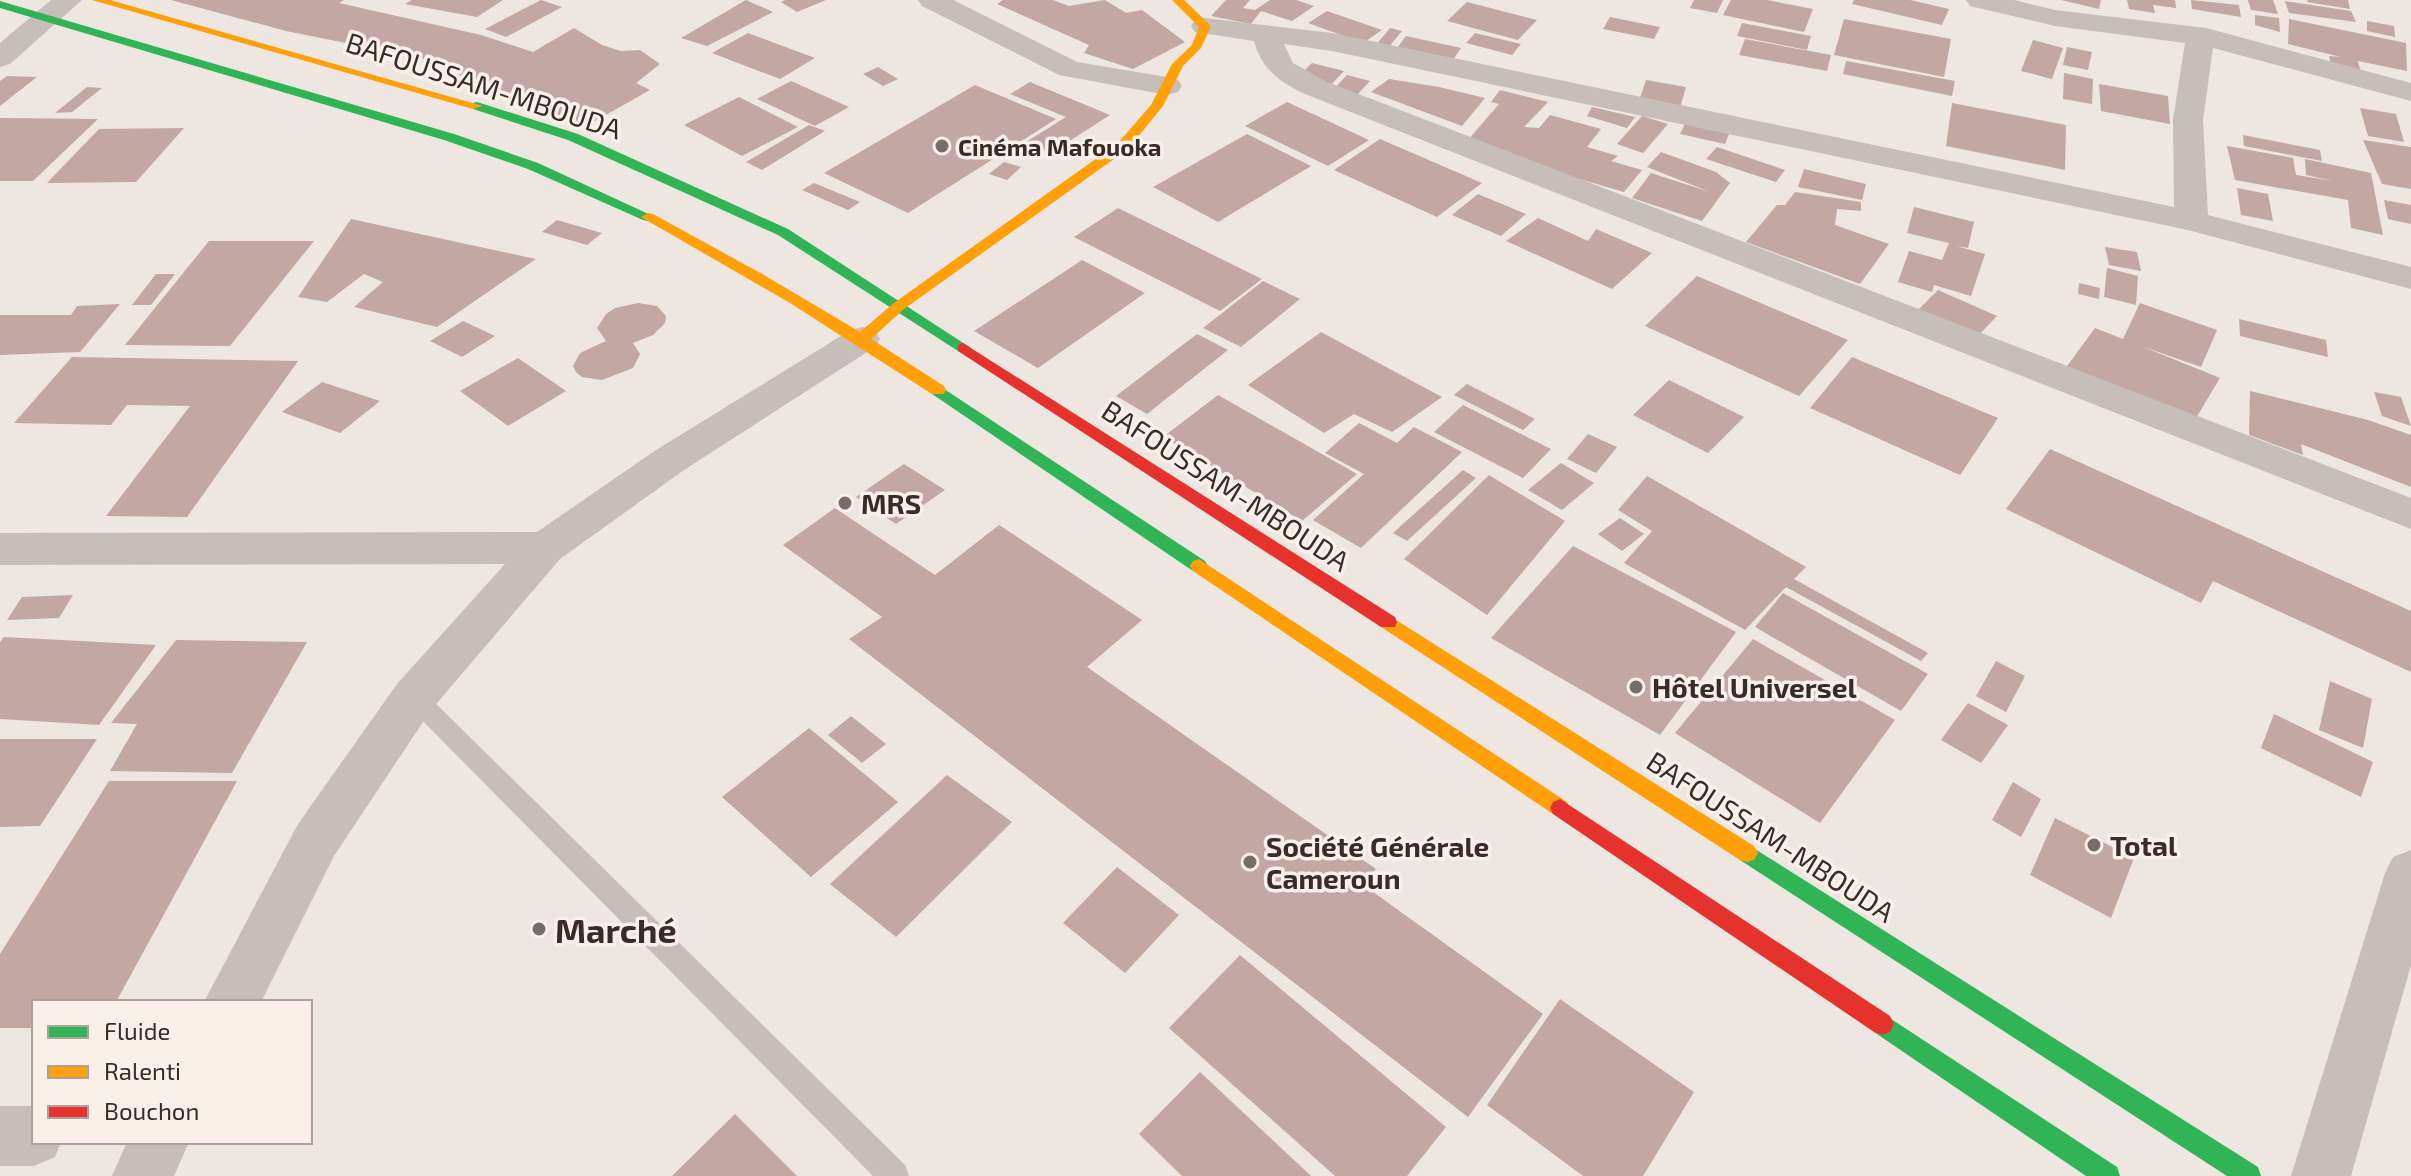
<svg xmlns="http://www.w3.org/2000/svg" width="2411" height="1176" font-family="'Exo 2',sans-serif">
<rect width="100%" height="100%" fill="#eee6e1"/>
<!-- building -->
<path fill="#c2a7a2" d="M171,0H344L339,3L481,35L533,52L574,28L602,45L621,51L640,50L660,64L636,83L650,90L581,129L489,92L436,61L286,31Z
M412,0H503L477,17L405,4Z
M541,0L562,7L506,37L485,29Z
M746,0L773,12L707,46L681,38Z
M785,0H826L797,12L781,2Z
M1003,0H1053L1069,6L1105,0L1126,13L1142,10L1185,42L1133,69L1084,53L1089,45L997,4Z
M1226,0H1250L1243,8L1255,10L1270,0H1296L1314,6L1292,21L1261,11L1251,24L1211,16Z
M1694,0H1723L1717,13L1690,8Z
M1731,0H1767L1813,9L1804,32L1723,15Z
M1854,0H1910L1949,9L1942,25L1852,4Z
M2061,0H2101L2099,9Z
M2127,0H2175L2176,8L2153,5L2155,13L2129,9Z
M2191,0L2239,5L2241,17L2192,9Z
M2248,0H2273L2278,14L2251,10Z
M2308,0H2348L2350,9L2307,2Z
M2285,1L2351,11L2356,22L2289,13Z
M1467,2L1537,20L1518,40L1447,21Z
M1327,11L1382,30L1363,43L1308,23Z
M2255,15L2279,18L2280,32L2255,25Z
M1610,17L1660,27L1654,39L1603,29Z
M1844,19L1951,39L1944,77L1834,55Z
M2289,19L2406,43L2407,71L2358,61L2361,73L2332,68L2329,56L2341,57L2288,44Z
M2367,21L2394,26L2395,37L2367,31Z
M1742,23L1811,36L1807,50L1737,36Z
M1390,28L1402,31L1388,48L1376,45Z
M748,33L815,58L780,79L712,53Z
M1475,33L1521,44L1512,55L1466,43Z
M1406,36L1461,48L1453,60L1397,48Z
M1745,39L1831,55L1827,71L1739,55Z
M2033,40L2063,48L2052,79L2021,71Z
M2067,47L2092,52L2088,70L2063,65Z
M1846,61L1955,81L1952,96L1843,74Z
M1312,63L1344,71L1330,86L1298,77Z
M878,67L898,79L883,86L863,74Z
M2064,73L2093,79L2092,104L2063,99Z
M1347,75L1370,81L1356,96L1333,90Z
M7,76L37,77L0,106V81Z
M1389,79L1439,87L1485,98L1462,126L1371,92Z
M1646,80L1686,87L1680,108L1639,101Z
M791,81L849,107L815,126L757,99Z
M1030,82L1110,115L1051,153L1026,142L1066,117L1010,94Z
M2099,84L2168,96L2170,124L2101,111Z
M975,85L1056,119L908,213L824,173Z
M87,87L102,88L72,112L55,113Z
M1500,90L1548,102L1524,127L1539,128L1550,115L1601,129L1587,147L1618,156L1611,161L1642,170L1624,192L1501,156L1468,140L1499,104L1491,102Z
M739,97L798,127L742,156L684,125Z
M1287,102L1369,140L1328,166L1245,126Z
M1952,103L2066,125L2065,170L1946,146Z
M1592,107L1635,117L1627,128L1587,116Z
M2360,108L2396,114L2404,142L2368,136Z
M1642,116L1668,124L1643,153L1617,144Z
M0,118L98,119L33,181H0Z
M1685,124L1729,134L1725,144L1680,134Z
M809,125L825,131L762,170L746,162Z
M184,128L136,182L47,183L99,129Z
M1247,134L1311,166L1218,222L1153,187Z
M2243,135L2320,150L2322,161L2244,146Z
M1380,139L1482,183L1437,217L1334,170Z
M2363,140L2411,147V189L2382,184Z
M2227,146L2293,158L2296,175L2333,181L2306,175L2305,159L2371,173L2383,235L2351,228L2348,200L2235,180Z
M1717,147L1785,170L1776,182L1706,159Z
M1661,152L1716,172L1730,183L1702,221L1632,198L1651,173L1710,192L1647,167Z
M1004,162L1021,167L1007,180L989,174Z
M1804,169L1866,184L1862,200L1798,187Z
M814,183L860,202L848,210L802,190Z
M2237,188L2268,194L2273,221L2241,215Z
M1795,192L1861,202V211L1837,209L1835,225L1889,244L1860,284L1746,242L1777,205H1785Z
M1478,194L1526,214L1501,236L1452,215Z
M2384,200L2411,205V224L2388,219Z
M1914,207L1974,222L1968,248L1956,246L1985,254L1971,296L1934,285L1932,292L1898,282L1909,251L1942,260L1949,243L1907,233Z
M1118,208L1262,279L1220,311L1074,237Z
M1538,218L1588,241L1596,229L1652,253L1612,289L1506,241Z
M351,219L536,259L437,327L354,307L383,282L364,274L327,302L298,297Z
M557,220L602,233L587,245L542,232Z
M209,241H314L230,346L125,345Z
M2105,247L2137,252L2141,271L2109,265Z
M1082,260L1145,293L1038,368L974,331Z
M2107,268L2138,276L2136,305L2104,297Z
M156,274H175L151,305H132Z
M1697,276L1848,340L1799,396L1645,326Z
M1263,281L1300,299L1241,347L1203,328Z
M2079,283L2100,288L2099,299L2078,294Z
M1938,290L1997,316L1977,337L1917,311Z
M638,303L657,306L666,316L665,323L653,335L633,343L640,354L633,368L602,380L582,377L576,372L573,366L580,353L606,341L597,328L606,314L615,308Z
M2140,303L2217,330L2201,367L2141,346L2220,378L2193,423L2065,369L2095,328L2123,339Z
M120,304L80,352L0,355V315H71L77,306Z
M2239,319L2326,340L2328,357L2240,336Z
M463,321L495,336L462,357L430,341Z
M1321,332L1442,397L1392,432L1354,414L1324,433L1248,385Z
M1197,334L1228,350L1147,414L1116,396Z
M72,357L298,361L187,517L106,516L190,406L127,405L111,425L14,423Z
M1852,357L1998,418L1960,475L1810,408Z
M518,358L566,391L508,426L460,391Z
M1669,380L1744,417L1708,453L1633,415Z
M322,382L380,401L340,433L282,412Z
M1467,384L1535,419L1523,430L1454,395Z
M2250,391L2368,420L2411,435V487L2301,444L2303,455L2249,435Z
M2374,392L2401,397L2411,426L2382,416Z
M1218,395L1357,474L1302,521L1163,437Z
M1463,405L1551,449L1523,478L1434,432Z
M1359,423L1397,443L1414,427L1462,452L1361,548L1313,520L1364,474L1325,453Z
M1588,434L1617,447L1596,473L1567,459Z
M2050,449L2411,611V672L2213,581L2201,603L2006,509Z
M1561,463L1594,483L1562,510L1528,490Z
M904,464L945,490L896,524L856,497Z
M1463,470L1476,478L1407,541L1393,533Z
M1489,475L1565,521L1487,615L1404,559Z
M1647,476L1806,567L1794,579L1928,653L1921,661L1786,587L1745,630L1624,563L1652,531L1618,510Z
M835,508L935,575L999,525L1142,620L1087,667L1376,869L1362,884L1543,1014L1468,1117L849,639L882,617L783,545Z
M1620,518L1644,534L1622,551L1598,534Z
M1573,546L1736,632L1660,735L1491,638Z
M1783,593L1928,674L1901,711L1755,627Z
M73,595L59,618L7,620L22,597Z
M4,637L156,645L99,725L0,719V642Z
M1753,639L1895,720L1820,823L1675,733Z
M176,640L307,642L232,773L110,771L137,724L111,723Z
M1996,661L2025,676L2006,712L1976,696Z
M2330,681L2372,699L2363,748L2319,730Z
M1968,703L2008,725L1981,763L1941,740Z
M2274,714L2373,762L2361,797L2261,748Z
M851,716L886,744L862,763L828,735Z
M809,728L898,802L811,877L722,797Z
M0,739H97L40,826L0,827Z
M947,775L1012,822L896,937L830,884Z
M109,781H237L116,1002H34V1028H0V954Z
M2013,782L2041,799L2021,837L1992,820Z
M2055,818L2134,858L2111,918L2030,875Z
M1117,867L1179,915L1125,973L1063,923Z
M1240,955L1446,1127L1407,1176H1335L1169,1028Z
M1560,999L1694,1092L1643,1176H1583L1487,1105Z
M1200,1072L1311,1176H1182L1139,1134Z
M735,1114L797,1176H672Z"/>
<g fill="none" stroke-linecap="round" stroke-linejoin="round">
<!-- lane -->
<path fill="#c7beba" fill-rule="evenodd" d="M414,687L422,690L905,1165L909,1176H873L406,704L402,697L406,690Z"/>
<!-- street -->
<path fill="#c7beba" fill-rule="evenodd" d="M51,0H82L10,64L0,67V43Z
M918,0H953L1077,62L1167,77L1178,80L1182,86L1178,92L1167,95L1059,75L922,6Z
M1966,0H2014L2055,10L2206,28L2411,83V101L2213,48L2203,120L2208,215L2411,267V289L2188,230L1332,51L1284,44L1293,63L1327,82L2411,498V529L1305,94C1280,82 1262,70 1254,41L1195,32L1191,26L1195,20L1205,18L1332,33L2174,207L2173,120L2185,43L2055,26L1970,6Z
M862,327L875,331L880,339L875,347L684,470L560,559L431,710L334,856L261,1002H204L298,824L397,684L505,564L0,565V533L537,532L656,450L849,331Z
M2411,850V965L2351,1176H2291L2385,873L2393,857Z
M0,1106H34V1142H61L55,1157L34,1166H0Z
M127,1142H189L174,1176H112Z"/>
<!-- fast -->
<path fill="#30b455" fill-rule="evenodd" d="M0,1L454,134L538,163L655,217L648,221L643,220L528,169L444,140L0,8Z
M477,102L578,134L788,229L971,348L963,353L958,351L778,235L568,140L473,109V103Z
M938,385L1205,561L1208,566L1205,571H1193L932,394L930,390Z
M1747,844L2258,1167L2261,1176H2227L1740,860L1736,853L1740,846Z
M1882,1013L2117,1167L2120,1176H2086L1874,1032L1870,1024L1874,1016Z"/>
<!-- slow -->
<path fill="#ff9f0a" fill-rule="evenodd" d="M92,0H110L483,106L473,109Z
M1172,0H1184L1211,26L1201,48L1183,66L1163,106L1128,149L904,309L871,339L944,386L946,390L944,394H932L790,303L641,217L648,213L653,214L764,275L860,332L894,303L1118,143L1151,105L1172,64L1192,45L1199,27Z
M1199,559L1567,802L1570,808L1567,814L1560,817L1553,814L1193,571L1190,566L1193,561Z
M1388,615L1754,846L1758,853L1754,860L1747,862L1740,860L1381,627L1379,622L1381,617Z"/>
<!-- jam -->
<path fill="#e5322d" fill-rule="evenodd" d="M963,343L1395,617L1397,622L1395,627H1381L958,351V345Z
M1560,799L1890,1016L1894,1024L1890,1032L1882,1035L1874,1032L1553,814L1550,808L1553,802Z"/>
</g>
<!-- markers -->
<g fill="#786c69" stroke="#faf0e9" stroke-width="3">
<circle cx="942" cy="146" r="8"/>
<circle cx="845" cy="503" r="8"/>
<circle cx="1636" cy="687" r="8"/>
<circle cx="2094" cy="845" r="8"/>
<circle cx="1250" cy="862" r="8"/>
<circle cx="539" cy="929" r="8"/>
</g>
<g text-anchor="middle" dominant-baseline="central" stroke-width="7" stroke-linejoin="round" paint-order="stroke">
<!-- far-poi labels -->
<g font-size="24" font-weight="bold" fill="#382b28" stroke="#faf0e9" text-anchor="start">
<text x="958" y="146">Cinéma Mafouoka</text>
</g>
<!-- street labels -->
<g font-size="28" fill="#382b28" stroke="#faf0e9">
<text transform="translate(484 85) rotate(18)">BAFOUSSAM-MBOUDA</text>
<text transform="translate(1226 485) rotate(33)">BAFOUSSAM-MBOUDA</text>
<text transform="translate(1771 836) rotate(33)">BAFOUSSAM-MBOUDA</text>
</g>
<!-- poi labels -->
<g font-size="28" font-weight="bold" fill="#382b28" stroke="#faf0e9" text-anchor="start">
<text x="861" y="503">MRS</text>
<text x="1652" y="687">Hôtel Universel</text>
<text x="2110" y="845">Total</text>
<text x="1266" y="846">Société Générale<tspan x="1266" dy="32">Cameroun</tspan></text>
</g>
<!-- near-poi labels -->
<g font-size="34" font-weight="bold" fill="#382b28" stroke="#faf0e9" text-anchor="start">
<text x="555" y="929">Marché</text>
</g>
</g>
<!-- legend -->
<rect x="32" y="1000" width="280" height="144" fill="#faf0e9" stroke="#aca19c" stroke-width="2"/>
<rect x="48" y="1026" width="40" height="12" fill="#30b455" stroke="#aca19c" stroke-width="2"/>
<text x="104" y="1040" font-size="24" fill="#382b28">Fluide</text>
<rect x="48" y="1066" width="40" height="12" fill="#ff9f0a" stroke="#aca19c" stroke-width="2"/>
<text x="104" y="1080" font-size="24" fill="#382b28">Ralenti</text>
<rect x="48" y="1106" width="40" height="12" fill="#e5322d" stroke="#aca19c" stroke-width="2"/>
<text x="104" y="1120" font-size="24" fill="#382b28">Bouchon</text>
</svg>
